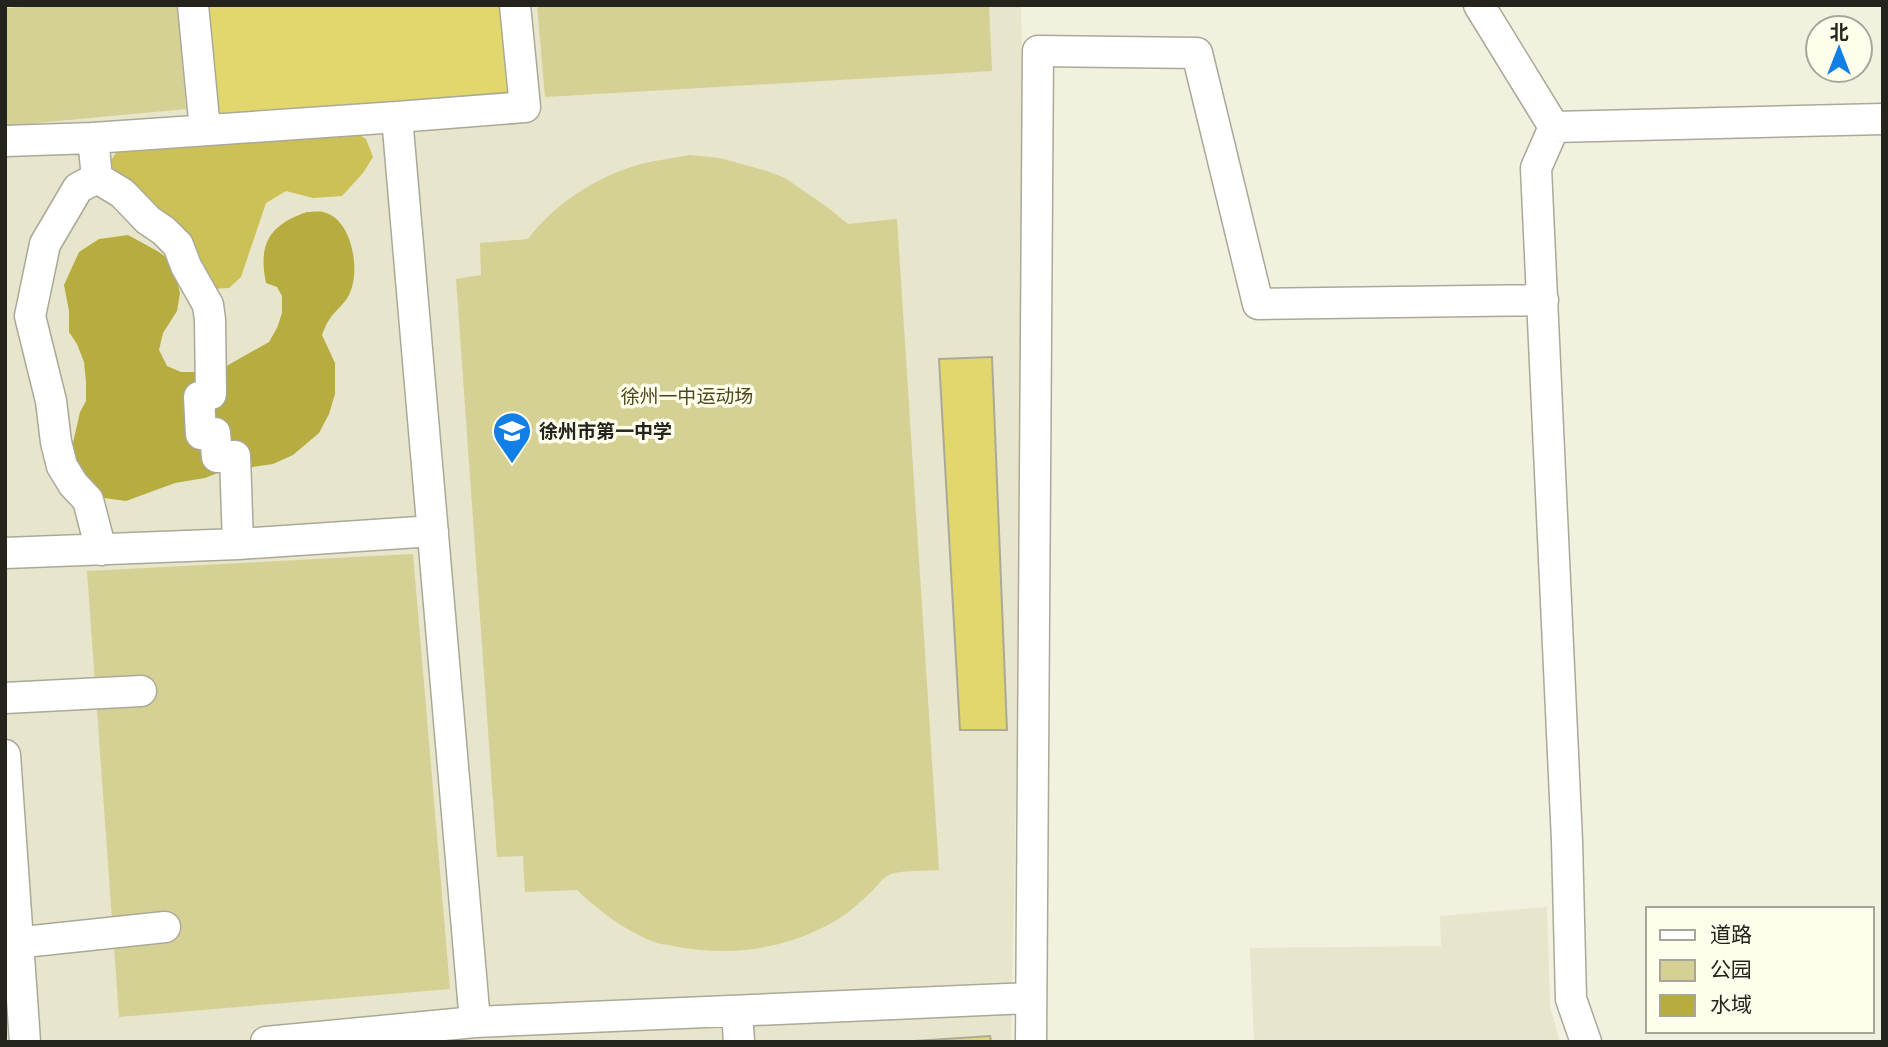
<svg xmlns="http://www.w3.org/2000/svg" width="1888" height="1047" font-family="'Asap Condensed','Noto Sans SC',sans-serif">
<rect width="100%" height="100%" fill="#f2f0de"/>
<!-- built -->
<path fill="#e7e5cc" d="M5,5H1021L1023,133L1016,797L1011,1042H5Z
M1547,907L1550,1006L1560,1042H1254L1250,948L1441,946L1440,916Z"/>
<!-- green -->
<path fill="#d5d093" d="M44,5H178L186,109L5,126V10L8,8Z
M537,5H989L992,71L545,97Z
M690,155L720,158L767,171L785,178L827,207L848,224L897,219L939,870C925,871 903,870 891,874C881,878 878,886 871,892C857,906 842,918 824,927C778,950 729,956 678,947C671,945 664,945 657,943C627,932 600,912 577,890L525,892L523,856L497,857L456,279L481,275L480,243L528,239C555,203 598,176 641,164C657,160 674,158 690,155Z
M413,554L450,989L119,1017L87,571Z"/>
<!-- forest -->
<path fill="#ccc156" d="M352,130L366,139L373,157L363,173L342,196L313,198L286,191L266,203L241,277L229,288L207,289L109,163L120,147Z"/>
<!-- water -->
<path fill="#b7ac3f" d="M307,212C311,212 318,211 323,212C351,218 360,266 351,290C347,303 336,309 329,320C326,324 324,330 322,335L335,363V394L329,414L319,433L293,455L273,464L223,471L205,478L175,483L126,501L104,498L84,476L76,463L72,447L80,412L86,401V382L84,362L77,344L69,332V311L64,285L79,252L99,239L128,235L159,252L172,262L180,293L177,311L163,333L159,350L167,366L181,372H199L223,368L269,342L277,328L282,313V296L277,287L266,283C258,244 269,225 307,212Z"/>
<!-- building -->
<path fill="#e2d76d" stroke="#abaa99" stroke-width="2" d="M206,5H502L510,95L217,115Z
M992,357L1007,730H960L939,359Z
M990,1036L991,1042H899Z"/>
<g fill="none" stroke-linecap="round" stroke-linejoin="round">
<defs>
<path id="street" d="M193,5L205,130
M1479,5L1554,127
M93,138L97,178L78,188L45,244L30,316L51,401L56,442L62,466L73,484L88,500L101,550
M5,141L93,138L397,117
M97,178L122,193L148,220L164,231L178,245L186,266L208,305L210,320L211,394L199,397L201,434L215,433L217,457L235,456L238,544
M5,553L238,544L433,531
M5,698L141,691
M5,755L25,1042
M5,944L165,927
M737,1011L739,1042
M475,1022L397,117L525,107L515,5
M266,1042L475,1022L1031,998
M1031,1042L1038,51L1197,53L1258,304L1543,300
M1586,1042L1571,999L1567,841L1536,168L1554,127L1883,119"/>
</defs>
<!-- street casing -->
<use href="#street" stroke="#aaa998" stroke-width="33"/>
<!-- street -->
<use href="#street" stroke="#fff" stroke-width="30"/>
</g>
<!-- icons -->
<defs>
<symbol id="school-pin" viewBox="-11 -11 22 30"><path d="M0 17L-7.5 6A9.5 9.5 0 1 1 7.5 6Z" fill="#127fe6" stroke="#fffeec"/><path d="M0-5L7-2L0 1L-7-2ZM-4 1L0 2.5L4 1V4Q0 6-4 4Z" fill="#fff"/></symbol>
</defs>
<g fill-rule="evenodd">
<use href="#school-pin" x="490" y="409" width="44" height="60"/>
</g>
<g text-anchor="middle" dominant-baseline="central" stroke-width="7" stroke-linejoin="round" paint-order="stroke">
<!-- park labels -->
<g font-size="19" fill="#4d481c" stroke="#fffeec">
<text x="687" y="396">徐州一中运动场</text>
</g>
<!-- poi labels -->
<g font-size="19" font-weight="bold" fill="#24241d" stroke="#fffeec" text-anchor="start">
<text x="539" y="431">徐州市第一中学</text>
</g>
</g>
<!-- border -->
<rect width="1888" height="1047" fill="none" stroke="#24241d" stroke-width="14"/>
<!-- legend -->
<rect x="1646" y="907" width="228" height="126" fill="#fffeec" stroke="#a7a799" stroke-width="2"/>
<rect x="1660" y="930" width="35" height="10" fill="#ffffff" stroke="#a7a799" stroke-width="2"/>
<text x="1710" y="942" font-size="21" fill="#24241d">道路</text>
<rect x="1660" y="960" width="35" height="21" fill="#d5d093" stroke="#a7a799" stroke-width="2"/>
<text x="1710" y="977" font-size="21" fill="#24241d">公园</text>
<rect x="1660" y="995" width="35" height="21" fill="#b7ac3f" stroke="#a7a799" stroke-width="2"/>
<text x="1710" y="1012" font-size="21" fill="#24241d">水域</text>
<!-- north arrow -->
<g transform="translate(1839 49)"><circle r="33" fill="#fffeec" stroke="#a7a799" stroke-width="2"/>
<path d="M0-5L12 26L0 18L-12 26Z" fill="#127fe6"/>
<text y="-10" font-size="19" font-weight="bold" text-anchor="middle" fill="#24241d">北</text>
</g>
</svg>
